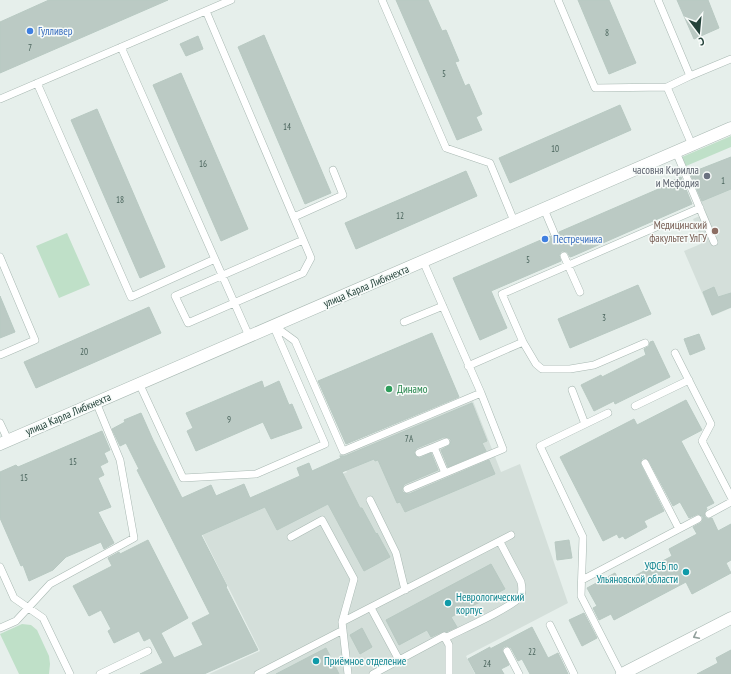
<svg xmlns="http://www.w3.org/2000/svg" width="731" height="674" font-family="'PT Sans Narrow',sans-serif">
<rect width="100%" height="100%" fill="#e6efeb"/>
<!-- built -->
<path fill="#d4dfda" d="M731,157V308L712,316L684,251L703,243L693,219L706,213L689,174Z
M473,401L501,472L520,464L568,603L466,656L475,674H209L260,651L202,534L347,472L339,455L369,442L370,444Z"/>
<!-- green -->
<path fill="#bfe0c8" d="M731,136V147L686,166L682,157Z
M67,233L90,285L59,298L36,246Z
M22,624L31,625L37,630L49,656L50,664L49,674H19L0,634Z"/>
<!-- building -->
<path fill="#bbcac4" stroke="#b8c9c2" d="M49,0H168L0,73V22Z
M396,0H428L442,31L446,30L459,61L455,62L465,86L469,84L482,114L476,117L482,130L457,140Z
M578,0H609L636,63L609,74Z
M677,0H708L719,28L694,39Z
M264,35L331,193L305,204L238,47Z
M198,36L203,49L186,56L180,44Z
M181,73L248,229L221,241L153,85Z
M620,105L631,130L510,183L499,158Z
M97,109L165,267L140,278L71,120Z
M731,157V189L702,201L690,173Z
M466,171L477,196L356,249L345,223Z
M681,177L692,204L573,256L570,257L567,252L562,251L559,255L561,261L491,291L507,328L480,340L453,278L550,236L552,239H557L560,236L559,232L670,184L669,182Z
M638,285L651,314L570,348L558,319Z
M714,287L718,297L731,293V307L712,315L703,292Z
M0,296L15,332L0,338Z
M149,307L161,333L36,388L24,362Z
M432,333L459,397L346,444L318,381Z
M699,334L705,349L690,355L684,339Z
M653,341L670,377L615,404L614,401L594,411L581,385L601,375L602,377L646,355L644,349L649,346L650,342Z
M262,381L264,388L279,381L289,405L292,404L302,428L271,439L263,422L196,451L187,431L193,428L186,413Z
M686,400L702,430L681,441L714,503L706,507L707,509L705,512V517L708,519L712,518L718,531L731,524V560L726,563L731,573L692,594L686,582L614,620L611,614L599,620L593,608L597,606L587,588L615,573L619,580L627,576L629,579L672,556L669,549L697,534L693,527L702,522L703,517L698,514L689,518L680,502L673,506L649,461L647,459L643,458L641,461V465L664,511L644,521L647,527L625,539L623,536L619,538L617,534L603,541L560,457L634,419L637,425Z
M472,403L487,441L482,443L486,451L448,467L441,450L450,445L451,440L449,438L444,437L417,448L414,452L416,457L420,458L431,453L438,470L405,484L403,486L402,491L404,493L409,494L489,460L495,474L405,512L400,502L397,503L378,460L375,461L374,459L342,472L360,508H362L376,534L377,533L390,557L364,571L328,504L277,530L265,507L201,535L227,586L226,587L258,650L204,674H140L163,663L150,638L144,641L139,631L114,643L108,631L111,629L101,610L89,616L73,586L112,566L108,558L119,552L120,554L148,540L188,618L161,633L174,658L203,645L192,623L210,614L137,470L139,469L126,443L120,446L112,429L125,422L124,420L141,413L153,440L182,498L211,485L216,496L244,484L250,498L300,476L297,468L309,463L312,471L341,458L340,456H345Z
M102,431L110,450L104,453L108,462L100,466L104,475L98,478L111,507L98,512L114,543L104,549L101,542L66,557L53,570L29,581L23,565L21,566L0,518V472L16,465L18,467Z
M569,540L572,558L557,560L555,542Z
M491,564L505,589L451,617L457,627L446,632H442L431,637L427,630L399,645L386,620Z
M584,613L597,638L582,646L569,620Z
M532,627L548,658L558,653L568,674H530L522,659L518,661L511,648L507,646L504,647L502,650L509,665L501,669L504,674H476L468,659L490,647V649Z
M362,628L372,647L360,654L350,635Z
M326,648L339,674H276Z
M731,650V674H697L718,663L716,658Z"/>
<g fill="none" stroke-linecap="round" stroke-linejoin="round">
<defs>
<path id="lane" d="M382,0L446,148L490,163L514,221
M558,0L595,88L667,87L690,76L658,0
M206,11L311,258L303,273L188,323L175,296L303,240
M121,47L249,336
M690,76L731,59
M37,83L131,297L215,259
M667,87L692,145
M0,99L231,0
M676,152L714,242
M544,209L555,235
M294,217L343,195L333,170
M564,256L580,292
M0,257L35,340L0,355
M404,322L443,306
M273,325L295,341L343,451L481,393
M523,342L536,364L542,369H570L594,365L645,343
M675,353L711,424L702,441L731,497
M468,366L523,342L502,294L700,208
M139,383L183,478L256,474L325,444L273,325
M572,390L585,424
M635,406L689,380
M608,413L540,446L583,537L581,596L621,674
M0,423L8,440
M434,447L446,442
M419,453L434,447L445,473
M645,463L679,529
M407,489L503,449L481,393L423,261
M370,500L396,553L405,590
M709,514L731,502
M291,537L322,520L354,579L342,622
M0,567L14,598L43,618L70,674
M582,580L698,519
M371,608L399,660
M550,625L574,674
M0,628L16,621L50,584L134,538L120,460L96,402
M445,638C461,630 511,608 520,597C523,592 522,587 521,582L500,542
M507,651L519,674
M100,674L148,651
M258,674L343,630
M348,674L342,622L511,535
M373,674L444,636L449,645V674"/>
<path id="street" d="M0,444L731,128
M622,674L731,618"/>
</defs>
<!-- lane casing -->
<use href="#lane" stroke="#a8b8b2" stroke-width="8"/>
<!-- street casing -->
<use href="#street" stroke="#a8b8b2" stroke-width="13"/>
<!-- lane -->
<use href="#lane" stroke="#fff" stroke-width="7"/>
<!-- street -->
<use href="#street" stroke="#fff" stroke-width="12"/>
</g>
<!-- one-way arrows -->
<defs><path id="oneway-chevron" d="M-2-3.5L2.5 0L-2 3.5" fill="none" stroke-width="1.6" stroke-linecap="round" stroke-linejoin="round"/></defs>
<use stroke="#92a09c" href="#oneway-chevron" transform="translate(696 636) rotate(153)"/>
<!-- markers -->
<g fill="#3f7fe0" stroke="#f7fbf9" stroke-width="1.5">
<circle cx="30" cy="31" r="4"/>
<circle cx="545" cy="239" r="4"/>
</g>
<circle fill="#6b7280" stroke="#f7fbf9" stroke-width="1.5" cx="707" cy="176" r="4"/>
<circle fill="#8d6e63" stroke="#f7fbf9" stroke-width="1.5" cx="715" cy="231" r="4"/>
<circle fill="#2e9e5b" stroke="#f7fbf9" stroke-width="1.5" cx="389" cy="389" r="4"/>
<g fill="#0f9aa8" stroke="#f7fbf9" stroke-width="1.5">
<circle cx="686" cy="572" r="4"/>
<circle cx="448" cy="603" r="4"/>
<circle cx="316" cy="661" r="4"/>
</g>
<g text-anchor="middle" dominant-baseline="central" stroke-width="3" stroke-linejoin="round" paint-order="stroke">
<!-- number labels -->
<g font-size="9" fill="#4a645c">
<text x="607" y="32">8</text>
<text x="30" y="47">7</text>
<text x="444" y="73">5</text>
<text x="287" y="126">14</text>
<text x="555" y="148">10</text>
<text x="203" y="163">16</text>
<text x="723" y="180">1</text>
<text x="120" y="199">18</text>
<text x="400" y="215">12</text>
<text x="528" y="259">5</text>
<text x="604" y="317">3</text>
<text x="84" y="351">20</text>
<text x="229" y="419">9</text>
<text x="409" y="438">7А</text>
<text x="73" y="461">15</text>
<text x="24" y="477">15</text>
<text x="532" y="651">22</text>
<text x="487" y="663">24</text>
</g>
<!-- shop labels -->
<g font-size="11" fill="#366cbe" stroke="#f7fbf9" text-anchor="start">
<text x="38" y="31">Гулливер</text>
<text x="553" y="239">Пестречинка</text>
</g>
<!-- worship labels -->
<g font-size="11" fill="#5b616d" stroke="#f7fbf9" text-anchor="end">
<text x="699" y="170">часовня Кирилла<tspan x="699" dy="13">и Мефодия</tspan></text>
</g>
<!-- education labels -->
<g font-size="11" fill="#785e54" stroke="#f7fbf9" text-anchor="end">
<text x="707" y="225">Медицинский<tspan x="707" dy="13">факультет УлГУ</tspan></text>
</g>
<!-- street labels -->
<g font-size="11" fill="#24423a" stroke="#f7fbf9">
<text transform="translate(366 286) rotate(-23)">улица Карла Либкнехта</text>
<text transform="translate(68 414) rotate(-23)">улица Карла Либкнехта</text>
</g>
<!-- leisure labels -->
<g font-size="11" fill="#27864d" stroke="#f7fbf9" text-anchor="start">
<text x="397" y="389">Динамо</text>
</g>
<!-- culture labels -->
<g font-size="11" fill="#0d838f" stroke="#f7fbf9" text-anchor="start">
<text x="678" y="566" text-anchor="end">УФСБ по<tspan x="678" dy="13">Ульяновской области</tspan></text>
<text x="456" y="597">Неврологический<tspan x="456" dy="13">корпус</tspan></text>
<text x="324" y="661">Приёмное отделение</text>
</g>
</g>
<!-- north arrow -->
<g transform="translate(699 32) rotate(164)" stroke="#f7fbf9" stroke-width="3" paint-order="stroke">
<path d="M0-3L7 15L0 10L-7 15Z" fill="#24423a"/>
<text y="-6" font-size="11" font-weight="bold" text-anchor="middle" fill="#24423a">С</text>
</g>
</svg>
